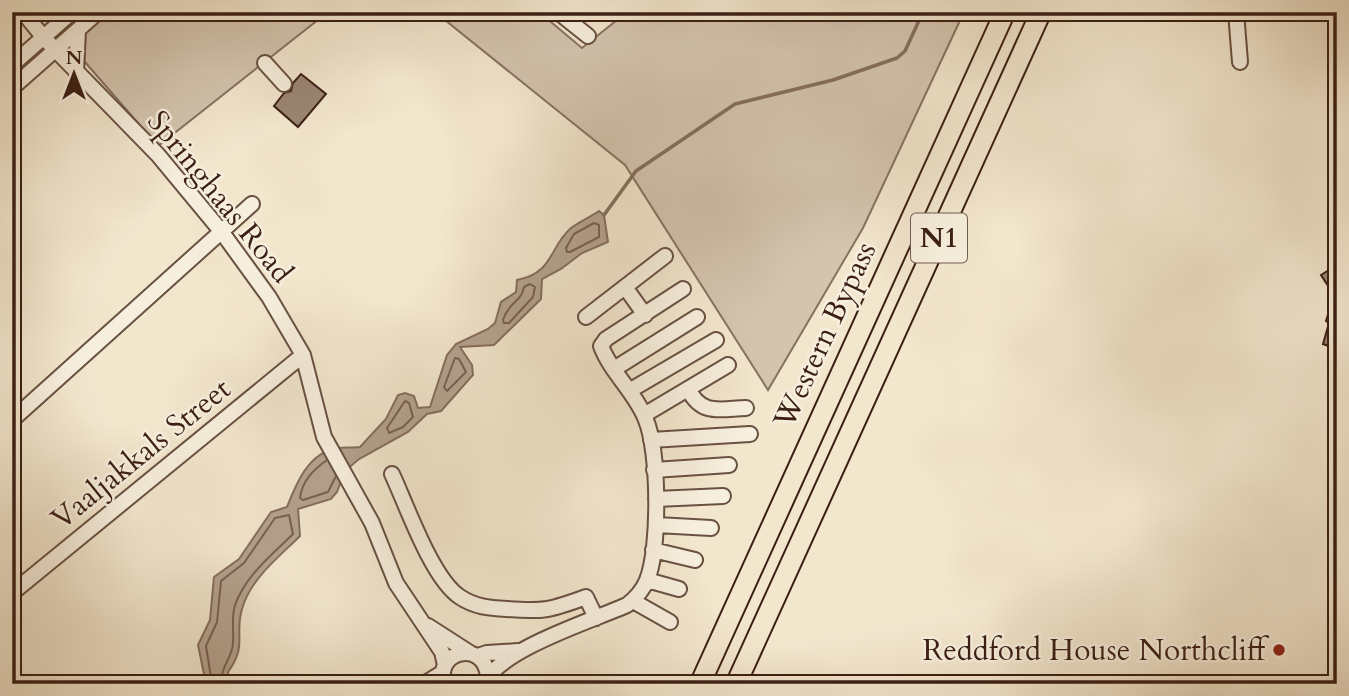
<svg xmlns="http://www.w3.org/2000/svg" width="1349" height="696" font-family="Cardo,serif">
<rect width="100%" height="100%" fill="#f2e6cd"/>
<filter id="stains"><feTurbulence type="fractalNoise" baseFrequency=".00286" numOctaves="4"/><feColorMatrix values="0 0 0 0 .2 0 0 0 0 .09 0 0 0 0 .02 0 0 0 .5 -.17"/></filter>
<radialGradient id="worn" r=".72"><stop offset=".6" stop-color="#630" stop-opacity="0"/><stop offset="1" stop-color="#630" stop-opacity=".3"/></radialGradient>
<!-- green -->
<path fill="#d3c4ae" stroke="#877261" stroke-width="2" d="M106,12H328L158,146L71,46Z
M435,12H539L582,48L627,12H964L863,228L768,390L625,165Z"/>
<!-- water -->
<path fill="#b4a28e" stroke="#846e5d" stroke-width="2" d="M599,211L604,215L608,242L582,253L561,269L542,279L541,299L494,345L460,347L472,365L473,375L441,411L427,414L408,432L359,459L345,471L337,492L331,499L298,509L300,536C278,558 251,578 242,609C234,636 248,644 228,672L229,684H206L198,645L210,620L214,577L239,559L271,512L287,507C296,484 308,453 337,448C344,447 352,448 360,447L386,419L398,395L405,393L414,396L418,408L430,407L447,355L456,344L488,329L495,323L501,302L516,292L517,280C554,273 549,247 571,228C579,222 590,217 599,211Z"/>
<g fill="none" stroke-linecap="round" stroke-linejoin="round">
<!-- shore -->
<path stroke="#786051" stroke-width="2" d="M594,223L599,225V237L570,252H567L566,248L574,234Z
M530,284L535,287L533,297L509,323H504L503,320C509,301 521,303 524,287Z
M455,358L459,359L466,372L447,391L444,387Z
M405,401L409,403L413,417L403,427L389,433L387,428Z
M327,460C313,470 302,481 300,498L303,500L328,492L336,476
M212,684L206,646L217,622L221,581L244,563L275,518L289,515L293,534C271,556 246,575 235,605C231,618 234,630 233,643C232,660 220,665 222,684"/>
<!-- stream -->
<path stroke="#846e5d" stroke-width="3.5" d="M604,215L636,171L735,104L833,80L897,58L905,51L923,12"/>
</g>
<!-- building -->
<path fill="#9a8674" stroke="#3b1f14" stroke-width="2" d="M301,74L326,94L298,127L274,106L284,93L291,91L293,83Z
M1337,265V349L1323,344L1329,323L1326,321L1334,295L1321,275Z"/>
<g fill="none" stroke-linecap="round" stroke-linejoin="round">
<defs>
<path id="minor" d="M23,12L44,38L158,155L221,231L269,297L303,355L324,437L372,523L396,583L442,652L445,665
M558,12L588,36
M1236,12L1240,62
M265,63L284,84
M12,65L72,12
M76,72L78,30
M12,88L98,12
M625,287L645,315
M586,317L665,256
M614,369L697,317
M688,389C702,416 719,409 746,408
M629,391L716,340
M644,415L728,365
M12,420L252,204
M651,440L750,434
M654,470L729,465
M392,474C407,506 432,579 460,597C475,607 489,608 507,609C544,612 551,610 586,597L596,618
M656,499L723,496
M657,525L711,528
M653,550L695,560
M647,580L679,589
M12,593L303,355
M633,601L670,622
M428,626L470,653
M478,656L487,653L518,651
M424,684L442,673
M445,684C432,653 483,637 488,676
M485,684C497,650 594,620 627,605C636,598 643,590 647,580C660,548 659,452 646,420C636,393 611,373 601,346L606,339L683,289"/>
<path id="highway" d="M700,684L1005,12
M736,684L1041,12"/>
</defs>
<!-- minor casing -->
<use href="#minor" stroke="#695142" stroke-width="18"/>
<!-- highway casing -->
<use href="#highway" stroke="#3b1f14" stroke-width="23"/>
<!-- minor -->
<use href="#minor" stroke="#f7efde" stroke-width="14"/>
<!-- highway -->
<use href="#highway" stroke="#f2e6cd" stroke-width="19"/>
</g>
<!-- markers -->
<circle fill="#8f2418" stroke="#f7efde" stroke-width="2.5" cx="1279" cy="650" r="7"/>
<g text-anchor="middle" dominant-baseline="central" stroke-width="5" stroke-linejoin="round" paint-order="stroke">
<!-- shield labels -->
<rect fill="#f7efde" stroke="#735d51" stroke-width="2" x="911" y="213.5" width="56" height="49" rx="5"/>
<g font-size="28" font-weight="bold" fill="#3b1f14">
<text x="939" y="238">N1</text>
</g>
<!-- street labels -->
<g font-size="30" fill="#3b1f14" stroke="#f7efde">
<text transform="translate(220 197) rotate(51)">Springhaas Road</text>
<text transform="translate(825 335) rotate(-65)">Western Bypass</text>
<text transform="translate(141 454) rotate(-39)">Vaaljakkals Street</text>
</g>
<!-- poi labels -->
<g font-size="30" fill="#3b1f14" stroke="#f7efde" text-anchor="end">
<text x="1265" y="650">Reddford House Northcliff</text>
</g>
</g>
<!-- margin -->
<rect width="1349" height="696" fill="none" stroke="#f2e6cd" stroke-width="42"/>
<rect x="14" y="14" width="1321" height="668" fill="none" stroke="#3b1f14" stroke-width="3.5"/>
<rect x="21" y="21" width="1307" height="654" fill="none" stroke="#3b1f14" stroke-width="2"/>
<!-- north arrow -->
<g transform="translate(74 74)" stroke="#f7efde" stroke-width="5" paint-order="stroke">
<path d="M0-5L12 26L0 18L-12 26Z" fill="#3b1f14"/>
<text y="-10" font-size="19" font-weight="bold" text-anchor="middle" fill="#3b1f14">N</text>
</g>
<rect width="100%" height="100%" filter="url(#stains)"/>
<rect width="100%" height="100%" fill="url(#worn)"/>
</svg>
